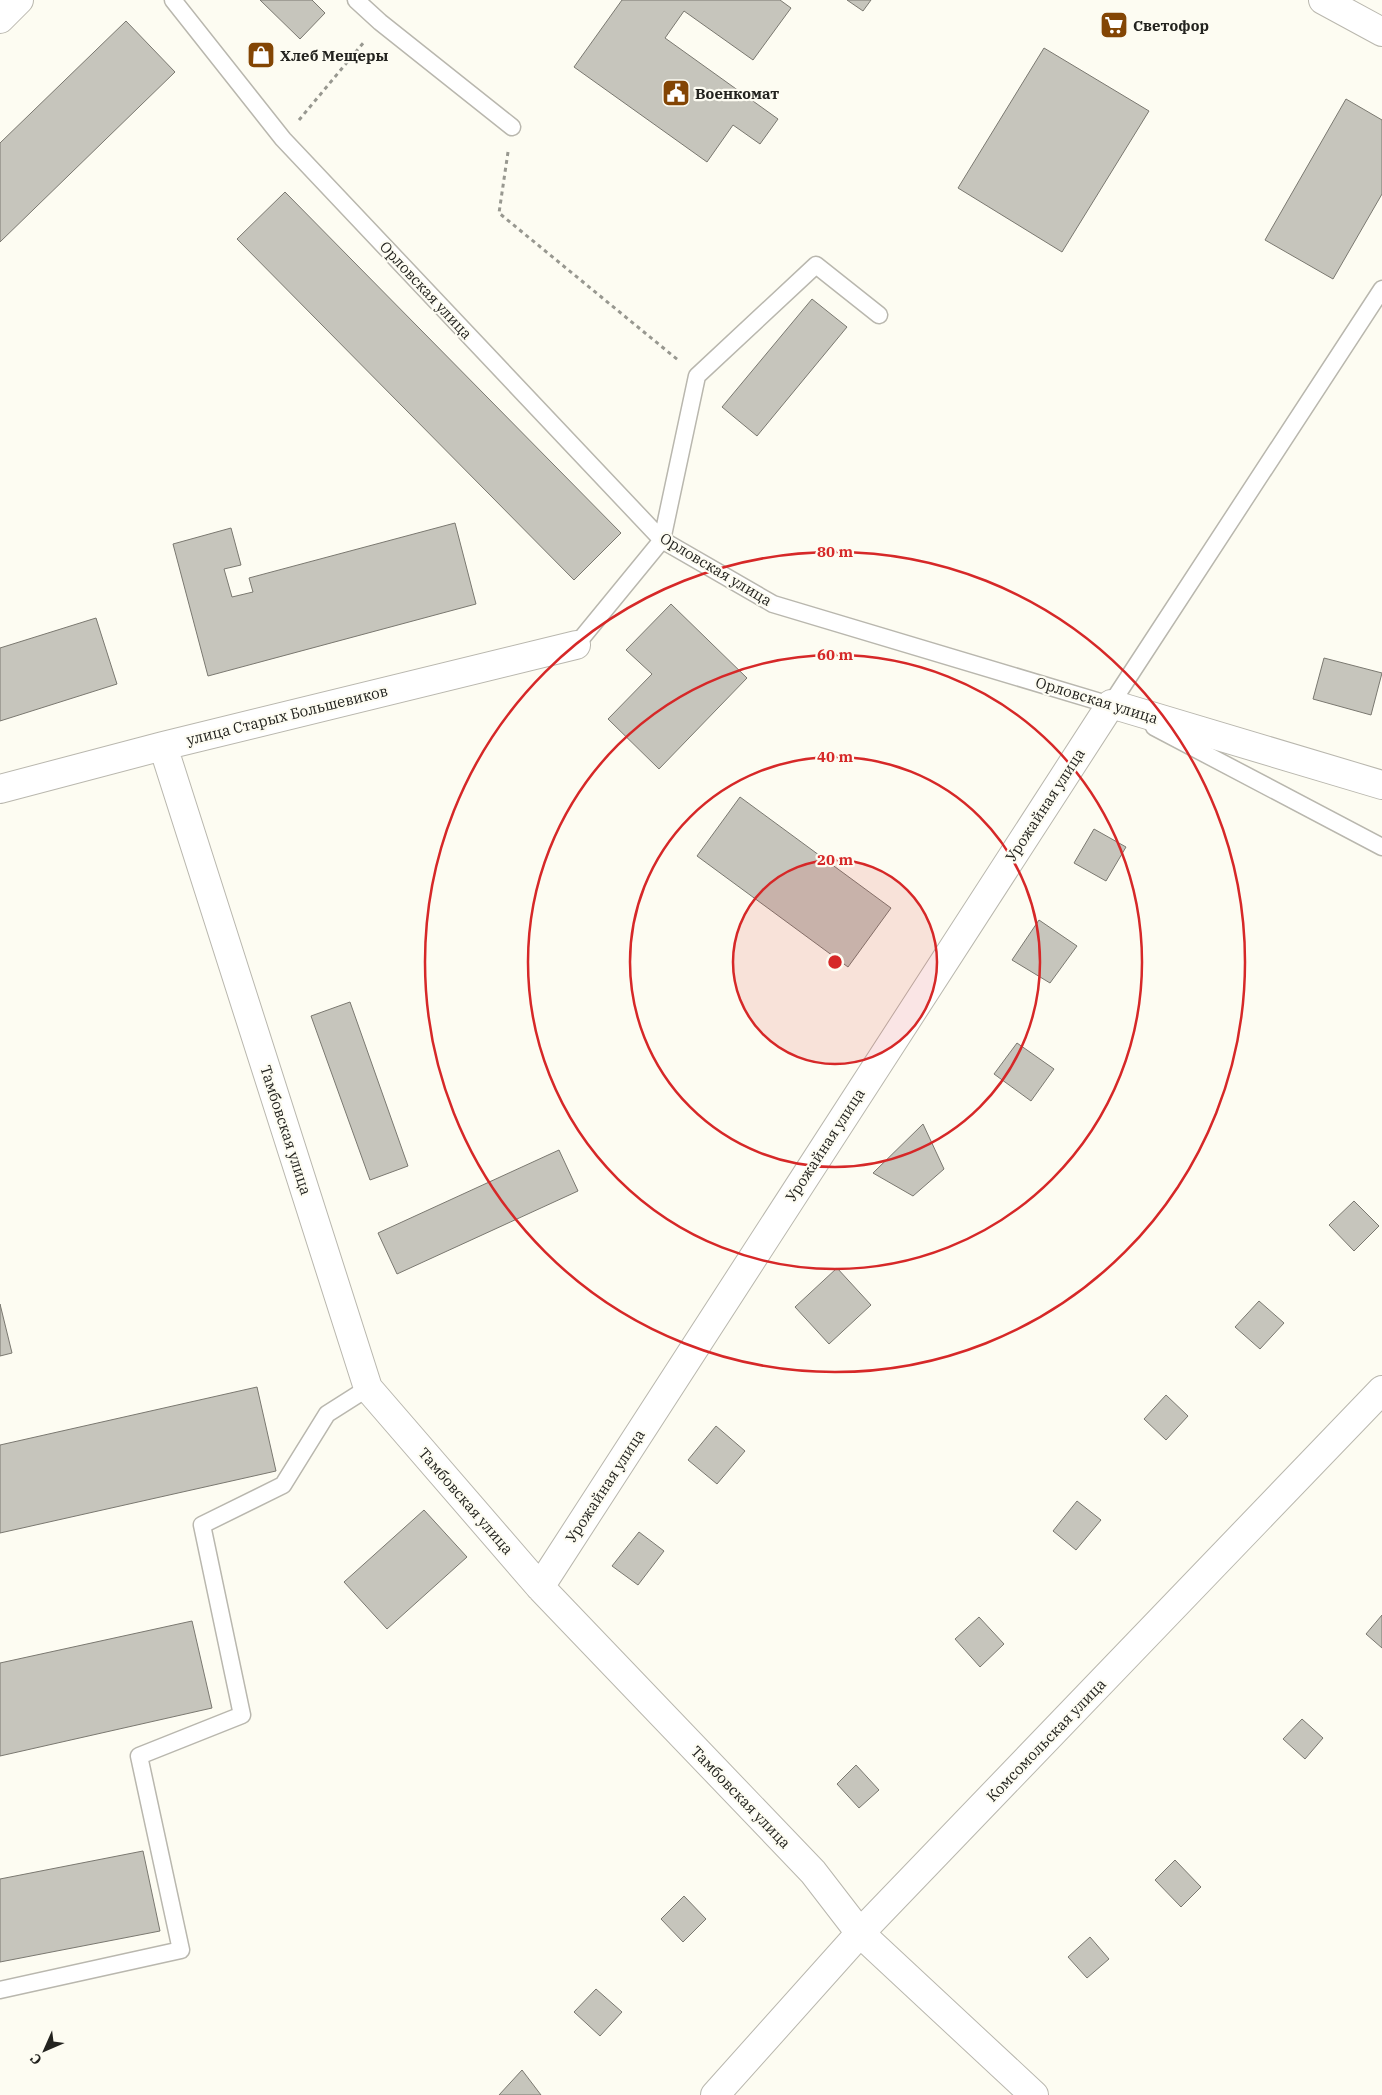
<svg xmlns="http://www.w3.org/2000/svg" width="1382" height="2095" font-family="'IBM Plex Serif',serif">
<rect width="100%" height="100%" fill="#fdfcf2"/>
<!-- building -->
<path fill="#c6c5bc" stroke="#7a7870" d="M260,0H312L325,13L300,39Z
M622,0H780L791,8L753,60L684,11L665,38L778,119L760,144L733,125L707,162L574,67Z
M847,0H871L863,11Z
M126,21L175,72L0,242V143Z
M1044,48L1149,111L1062,252L958,188Z
M1346,99L1382,120V194L1333,279L1265,240Z
M285,192L621,533L574,580L237,239Z
M812,299L847,327L757,436L722,407Z
M455,523L476,604L208,676L173,544L231,528L241,565L224,569L232,597L253,592L249,578Z
M671,604L747,678L659,769L608,719L652,674L626,650Z
M96,618L117,684L0,721V648Z
M1324,658L1382,673L1371,715L1313,699Z
M740,797L891,908L848,967L697,856Z
M1094,829L1126,847L1106,881L1074,863Z
M1039,920L1077,946L1050,983L1012,960Z
M350,1002L408,1166L370,1180L311,1016Z
M1017,1043L1054,1069L1031,1101L994,1074Z
M923,1124L944,1169L913,1196L873,1173Z
M559,1150L578,1191L397,1274L378,1233Z
M1354,1201L1379,1226L1354,1251L1329,1225Z
M837,1268L871,1305L829,1344L795,1307Z
M1259,1301L1284,1323L1260,1349L1235,1327Z
M0,1304L12,1353L0,1356Z
M257,1387L276,1471L0,1533V1445Z
M1166,1395L1188,1416L1166,1440L1144,1419Z
M716,1426L745,1451L717,1484L688,1460Z
M1077,1501L1101,1520L1076,1550L1053,1531Z
M424,1510L467,1557L387,1629L344,1582Z
M639,1532L664,1551L638,1585L612,1566Z
M1382,1615V1648L1366,1634Z
M979,1617L1004,1644L980,1667L955,1639Z
M192,1621L212,1708L0,1756V1663Z
M1302,1719L1323,1738L1305,1759L1283,1739Z
M856,1765L879,1790L859,1808L837,1784Z
M143,1851L160,1931L0,1962V1879Z
M1175,1860L1201,1887L1181,1907L1155,1880Z
M684,1896L706,1919L683,1942L661,1919Z
M1090,1937L1109,1959L1087,1978L1068,1957Z
M596,1989L622,2012L600,2036L574,2012Z
M522,2070L541,2095H499Z"/>
<g fill="none" stroke-linecap="round" stroke-linejoin="round">
<defs>
<path id="service" d="M173,0L283,139L662,540L773,604L1117,707
M356,0L380,22L512,127
M576,645L662,540L697,376L816,265L879,315
M1111,704L1382,289
M1154,727L1382,847
M0,1990L181,1950L139,1756L242,1715L202,1525L283,1485L327,1414L368,1388"/>
<path id="minor" d="M163,746L368,1388L540,1587L813,1872L860,1933L1034,2095
M0,789L163,746L576,645
M540,1587L1111,704L1382,785
M715,2095L860,1933L1382,1390"/>
<path id="tertiary" d="M1323,0L1382,32
M0,19L19,0"/>
</defs>
<!-- service casing -->
<use href="#service" stroke="#b9b7ae" stroke-width="19"/>
<!-- minor casing -->
<use href="#minor" stroke="#b9b7ae" stroke-width="30"/>
<!-- tertiary casing -->
<use href="#tertiary" stroke="#b9b7ae" stroke-width="30"/>
<!-- path -->
<path stroke="#989890" stroke-width="3" stroke-dasharray="4 4" stroke-linecap="butt" d="M299,120L364,42
M508,152L499,213L678,360"/>
<!-- service -->
<use href="#service" stroke="#fff" stroke-width="16"/>
<!-- minor -->
<use href="#minor" stroke="#fff" stroke-width="28"/>
<!-- tertiary -->
<use href="#tertiary" stroke="#fff" stroke-width="28"/>
</g>
<!-- distance rings -->
<circle cx="835" cy="962" r="102" fill="#d62828" fill-opacity=".12"/>
<g fill="none" stroke="#d62828" stroke-width="2.5">
<circle cx="835" cy="962" r="102"/>
<circle cx="835" cy="962" r="205"/>
<circle cx="835" cy="962" r="307"/>
<circle cx="835" cy="962" r="410"/>
</g>
<!-- icons -->
<defs>
<symbol id="supermarket-square" viewBox="-11 -11 22 22"><rect x="-9" y="-9" width="18" height="18" rx="4" fill="#834504" stroke="#fdfcf2"/><path d="M-6-5.5h2.5l.6 2H6L4.5 2H-2.5L-4.4-4H-6ZM-1.5 3.2a1.3 1.3 0 1 0 .1 0ZM3 3.2a1.3 1.3 0 1 0 .1 0Z" fill="#fff"/></symbol>
<symbol id="shop-square" viewBox="-11 -11 22 22"><rect x="-9" y="-9" width="18" height="18" rx="4" fill="#834504" stroke="#fdfcf2"/><path d="M-5-2.5h2.3a2.7 3.5 0 0 1 5.4 0H5L5.5 6h-11ZM-1.5-2.5h3a1.5 2.3 0 0 0-3 0Z" fill="#fff"/></symbol>
<symbol id="civic-square" viewBox="-11 -11 22 22"><rect x="-9" y="-9" width="18" height="18" rx="4" fill="#834504" stroke="#fdfcf2"/><path d="M-.6-6.5H3V-4.5H.6V-3L4-1V1h2V6H-6V1h2V-1L-.6-3ZM-1.2 2.5V6h2.4V2.5Z" fill="#fff"/></symbol>
</defs>
<g fill-rule="evenodd">
<use href="#supermarket-square" x="1098" y="9" width="32" height="32"/>
<use href="#shop-square" x="245" y="39" width="32" height="32"/>
<use href="#civic-square" x="660" y="77" width="32" height="32"/>
</g>
<g text-anchor="middle" dominant-baseline="central" stroke-width="4.5" stroke-linejoin="round" paint-order="stroke">
<!-- poi labels -->
<g font-size="15" font-weight="bold" fill="#23231f" stroke="#fdfcf2" text-anchor="start">
<text x="1133" y="25">Светофор</text>
<text x="280" y="55">Хлеб Мещеры</text>
<text x="695" y="93">Военкомат</text>
</g>
<!-- street labels -->
<g font-size="15" fill="#23231f" stroke="#fdfcf2">
<text transform="translate(426 290) rotate(47)">Орловская улица</text>
<text transform="translate(716 569) rotate(31)">Орловская улица</text>
<text transform="translate(1097 700) rotate(17)">Орловская улица</text>
<text transform="translate(287 715) rotate(-14)">улица Старых Большевиков</text>
<text transform="translate(1045 805) rotate(-57)">Урожайная улица</text>
<text transform="translate(286 1130) rotate(72)">Тамбовская улица</text>
<text transform="translate(825 1145) rotate(-57)">Урожайная улица</text>
<text transform="translate(605 1486) rotate(-57)">Урожайная улица</text>
<text transform="translate(466 1501) rotate(49)">Тамбовская улица</text>
<text transform="translate(1046 1740) rotate(-46)">Комсомольская улица</text>
<text transform="translate(741 1797) rotate(46)">Тамбовская улица</text>
</g>
</g>
<circle cx="835" cy="962" r="8" fill="#d62828" stroke="#fdfcf2" stroke-width="2.5"/>
<g font-size="15" text-anchor="middle" font-weight="bold" fill="#d62828" stroke="#fdfcf2" stroke-width="4.5" stroke-linejoin="round" paint-order="stroke">
<text x="835" y="557">80 m</text>
<text x="835" y="660">60 m</text>
<text x="835" y="762">40 m</text>
<text x="835" y="865">20 m</text>
</g>
<!-- north arrow -->
<g transform="translate(45 2050) rotate(225)" stroke="#fdfcf2" stroke-width="4" paint-order="stroke">
<path d="M0-4L9 19L0 12L-9 19Z" fill="#23231f"/>
<text y="-8" font-size="14" font-weight="bold" text-anchor="middle" fill="#23231f">С</text>
</g>
</svg>
